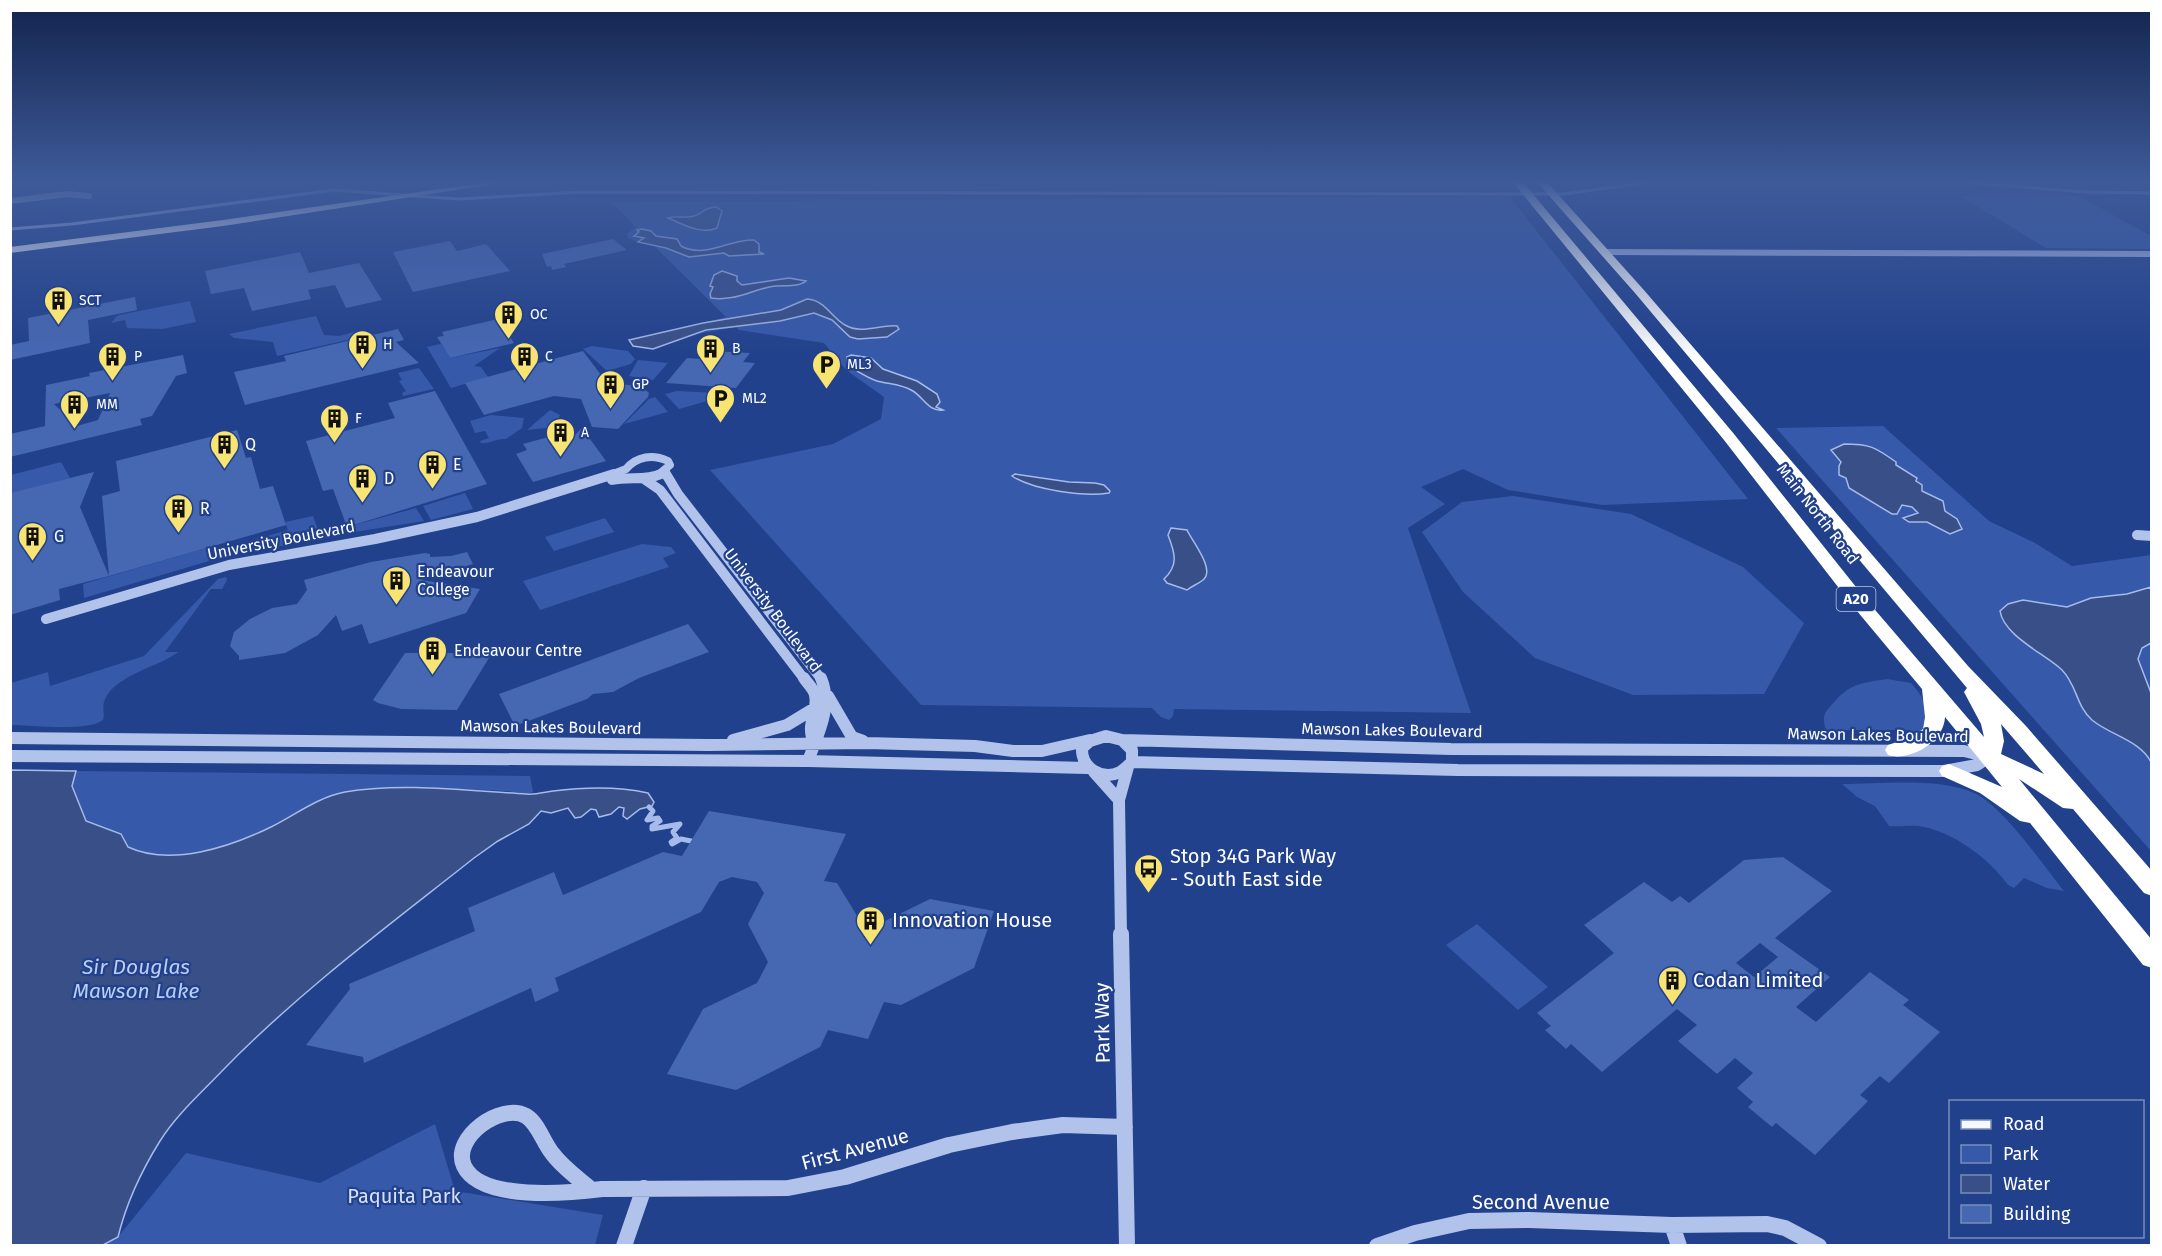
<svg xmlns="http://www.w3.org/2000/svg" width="2162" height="1256" font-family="'Fira Sans',sans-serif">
<rect width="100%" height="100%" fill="#22418c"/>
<!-- green -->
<path fill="#3659aa" d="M1509,196L1748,499L1602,505L1508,490L1463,469L1421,487L1445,504L1408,528L1471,713L1174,709L1173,716L1169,720L1161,717L1152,708L921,705L710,470L833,444L881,419L884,397L846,370L824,343L739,330L736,327L686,336L735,325L728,319L703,323L726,317L638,230L642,235L636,238H645L638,242L628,238L627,234L636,227L611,202Z
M1960,196H2079L2151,236V249L2046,248Z
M190,301L196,322L162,329L127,328L125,320L111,323L117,316L124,314Z
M316,316L324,335L339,336L358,331L360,337L277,356L273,342L234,338L229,334Z
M441,344L450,358L500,348L474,366L481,367L488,377L451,388L427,347Z
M592,346L628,351L635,359L631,364L607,371L583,349Z
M638,360L668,363L653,380L629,376Z
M419,368L434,389L403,396L402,393L406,391L399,381L402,380L398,373Z
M677,391L718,393L714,399L679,409L665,394Z
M655,397L668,412L624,424L649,399Z
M550,410L560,415L557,422L546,428L527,430Z
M491,415L524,418L522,428L506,439C496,438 490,444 481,443L480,441L489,438L485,431L475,433L470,421Z
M1883,426L1989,521L2035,543L2072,566L2151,555V851L1776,428Z
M61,462L70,478L11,493V475Z
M465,493L473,509L431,520L423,506Z
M1513,496L1631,514L1743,567L1804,623L1764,694L1633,695L1535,658L1463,592L1422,532L1462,502Z
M416,508L424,521L348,533L347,527Z
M313,516L321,538L251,552L250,541L288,530L285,522Z
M605,518L614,532L554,551L545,537Z
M642,544L671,547L676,553L663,558L669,567L540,610L523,581Z
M206,548L209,561L84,598L83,584Z
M226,577L227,580L222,589H211L165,652H178L177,653C158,667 112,676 104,702C102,708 105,714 103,720C86,732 33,725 11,725V683L48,672L50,686L144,656L218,579Z
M1887,679L1911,683C1927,702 1927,705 1923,730L1918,733L1908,730H1826C1821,715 1825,712 1835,701C1851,683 1863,683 1887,679Z
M76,771L530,776L533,792L527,794C494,788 459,790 426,789C399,789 370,786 343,792C318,798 296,814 273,826C232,847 172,867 128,847L121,834L86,821L72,786Z
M1842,784C1880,784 1939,777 1974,793C2003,806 2043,865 2064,891L2047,888L2024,878L2014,888L2008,885C1990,859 1951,830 1918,826C1909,825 1899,827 1889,826L1875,806L1857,797Z
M1477,924L1548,987L1518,1010L1446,945Z
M435,1124L455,1191L603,1215L595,1245L104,1246L118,1237L186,1153L320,1183Z"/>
<!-- water -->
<path fill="#394f87" stroke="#a5bbec" stroke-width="1.5" d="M716,207L722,211L717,228C701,235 682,224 668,218C677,215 685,219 694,216C705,213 702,208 716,207Z
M642,229L651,231L656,236L677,239L681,246C705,259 729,239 754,240L759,244V252L764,254L729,256L724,253L689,257L666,248L638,242L644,238L634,236L639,232L637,230Z
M722,271L737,276V281L742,285L789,278L806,281C799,287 785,285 775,286C753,289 734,302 711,298L710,294L713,287L710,286L714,275Z
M807,299C825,300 831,317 845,325C861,335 881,324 897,326L899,329L887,337L858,339L850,337L832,320L814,313L780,321L706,330L653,349L633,346L629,340L703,323L781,310Z
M851,355L871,358L883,369L917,381L937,394L940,402L936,407L943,410C929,412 924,398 913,391C902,384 888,384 877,381C867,378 856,370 847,365V357Z
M1844,444C1870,444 1875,447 1896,462V465L1917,478L1916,481L1922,485V491L1943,501L1945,511L1957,519L1962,529L1950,534L1927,522H1909L1903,518L1918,513L1912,507L1902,505L1897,514H1892L1849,488L1846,478L1839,475V466L1841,462L1831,450Z
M1015,474L1069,482L1095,483L1104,485L1110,491L1109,493C1084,497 1033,490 1012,476Z
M1171,528L1187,530C1192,541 1216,570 1203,580C1198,584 1192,586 1187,590L1167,583L1164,579C1179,565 1175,553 1168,535Z
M2151,587V643L2142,648L2138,659L2151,693V762C2141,741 2110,735 2092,720C2076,706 2077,685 2062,670C2045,654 2004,636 2000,611L2008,604L2023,600L2067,607L2091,598L2127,594Z
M11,770L76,771L72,786L86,821L121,834L128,847C171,867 230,847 271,827C295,815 318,797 345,792C400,782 471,791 526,794C535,795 545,792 553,791C585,787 617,786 648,793L654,802L652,806L640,809L627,819L623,816L624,808L619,807L611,814L599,817L596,810L591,809L581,817L575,818L568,808L551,813L541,811L529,824L498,841L474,858C388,926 300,991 223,1070C202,1092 176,1115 160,1141C142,1170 126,1204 118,1237L103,1245H11Z"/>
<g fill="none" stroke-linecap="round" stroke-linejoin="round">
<!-- stream-far1 -->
<path stroke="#a5bbec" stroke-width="3" d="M1948,181L2086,192L2152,193
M413,196L460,199L578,192L1564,194L1657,181
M10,229L72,224L334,190L404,195"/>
<!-- stream -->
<path stroke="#a5bbec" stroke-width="5" d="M649,807L653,811L647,820L658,818L660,821L652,826V829L680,824L673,832L677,838L671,842L672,844L681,839L691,841"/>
</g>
<!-- building -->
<path fill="#4667b2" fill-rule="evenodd" d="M613,239L627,250L564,264L566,267L552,270L551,266L547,267L542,254Z
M450,241L457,251L486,244L510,271L413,292L393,252Z
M300,252L309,273L359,263L382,300L346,308L335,285L308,290L311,299L252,311L244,288L211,294L205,271Z
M135,297L137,310L88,320L90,343L10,360V345L29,341L28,318Z
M498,319L514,343L450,358L437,337L444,336L442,332Z
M398,329L404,340L396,342L419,363L245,405L234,372L286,361L284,356Z
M583,351L607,383L641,386L649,393L648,397L618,429L592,427L581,399L554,396L484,415L465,383Z
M710,351L750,353L743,362L755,363L736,388L666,383L687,358L702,359Z
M183,355L187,373L176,376L152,416L140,419L142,425L10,457V434L45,426L46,385L90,376L89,373ZM110,393L98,420L77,426L54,404Z
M435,391L487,484L347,527L333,489L323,491L306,441L395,418L388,403Z
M582,428L606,461L533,482L516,454L527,450L523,444L570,431L574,436Z
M237,430L246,458L251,457L260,489L273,486L286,525L109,576L102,496L120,491L116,461Z
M94,472L80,507L109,576L59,589L60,600L10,615V493Z
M467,552L473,564L421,580L480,589L466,613L369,644L362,624L342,631L336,615L318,635L285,653L239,660V656L230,646L234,632L250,619L272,608L297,604L307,590L304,580L371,562L425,553L430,554V557L451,556Z
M688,624L709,652L639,678L613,692L593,694L587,699L515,726L499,694Z
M405,653H492L457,710L401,709L378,703L373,700Z
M709,811L846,834L824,881L837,883L859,919L881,923L930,899L994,911L974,968L901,1005L884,1002L868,1039L828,1030L820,1047L736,1090L667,1074L703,1009L757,983L768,962L748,924L764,893L757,882L732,877L719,882L701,912L555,978L559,991L535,1002L531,988L364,1063L363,1057L306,1045L350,989L349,984L475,931L468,908L554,872L563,895L663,852L682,856Z
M1783,857L1832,891L1775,938L1830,977L1796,1007L1816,1022L1870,972L1909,1000L1903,1005L1940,1032L1889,1083L1880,1076L1860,1095L1868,1101L1815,1155L1776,1123L1772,1127L1748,1107L1753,1102L1737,1088L1753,1073L1735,1058L1717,1074L1678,1041L1697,1025L1677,1009L1602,1072L1571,1044L1566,1049L1545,1030L1551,1026L1537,1013L1614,953L1584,925L1644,882L1672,902L1680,896L1689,903L1744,860ZM1760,943L1778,957L1754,977L1736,963Z"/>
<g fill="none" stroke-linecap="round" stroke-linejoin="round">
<!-- minor-far4 -->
<path stroke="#b1c2eb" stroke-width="6" d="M10,201L67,194L89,196
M1604,252L2152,254"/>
<!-- minor-far3 -->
<path stroke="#b1c2eb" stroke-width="8" d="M626,469C637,456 653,454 668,461L670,465L658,475
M666,471V475
M611,475L626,469"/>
<!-- minor-far2 -->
<path stroke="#b1c2eb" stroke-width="10" d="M666,474L678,494L822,680
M644,479L660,490L805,680
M612,480C628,476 646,481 661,474
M2137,535L2152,536
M46,619L229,565L375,539L477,517L614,474"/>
<!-- minor-far1 -->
<path stroke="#b1c2eb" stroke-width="12" d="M804,678C807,683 814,689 815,695C819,714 805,722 814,743
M828,696L852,737L863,741
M1106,736L1122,740L1132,750V762C1128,765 1124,770 1120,772C1102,781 1081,768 1082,748L1090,741Z
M10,738L709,745L867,743L975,746L1013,751H1042L1090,740
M733,740L787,725L815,708
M1122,740L1451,749L1964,751L1989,757
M10,756L808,761L1087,768
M808,761C818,734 833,707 821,678
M1132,762L1458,770L1944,771L1977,765L1989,757
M1094,772L1119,800
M1121,936L1119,800L1128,767"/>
<!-- minor -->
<path stroke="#b1c2eb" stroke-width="16" d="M1121,934L1127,1246
M592,1190C578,1178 563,1168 552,1153C543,1142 538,1123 526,1116C501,1102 451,1138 464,1166C481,1202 570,1193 602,1189L788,1188L845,1177L949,1145L1012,1132L1063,1125L1125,1127
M1672,1225L1679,1246
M624,1246L644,1188
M1377,1246L1415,1233L1469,1221L1529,1220L1672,1225L1767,1224L1785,1228L1819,1246"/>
<!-- major -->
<path fill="#f5f8fe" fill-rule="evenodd" d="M495,181H515L223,226L10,253V247L223,220Z"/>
<!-- highway -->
<path fill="#fff" fill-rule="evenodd" d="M1512,181H1522L1734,434L1864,597L1984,737L1981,724L1964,692L1967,688L1635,293L1536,181H1546L1643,289L1968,666L2026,726L2152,871V896L2144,893L2073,809L2063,808L2019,779L2152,940V968L2143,965L2030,823L2020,821L1980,793L1942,776L1939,771L1942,766L1949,764L2002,787L1945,717C1944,742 1910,762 1888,755L1885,750L1888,745L1912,737L1923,729L1925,717L1922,689L1852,605L1724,440ZM2001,724L2044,774L2001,754L2004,741Z"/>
</g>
<!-- sky -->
<linearGradient id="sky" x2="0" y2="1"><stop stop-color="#13244d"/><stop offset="0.51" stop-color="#3e5a99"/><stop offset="1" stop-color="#3e5a99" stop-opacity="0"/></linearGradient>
<rect width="2162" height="357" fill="url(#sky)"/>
<!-- icons -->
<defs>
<symbol id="building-pin" viewBox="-11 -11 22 30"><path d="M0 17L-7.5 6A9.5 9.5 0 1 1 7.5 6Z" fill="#f7e473" stroke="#22418c"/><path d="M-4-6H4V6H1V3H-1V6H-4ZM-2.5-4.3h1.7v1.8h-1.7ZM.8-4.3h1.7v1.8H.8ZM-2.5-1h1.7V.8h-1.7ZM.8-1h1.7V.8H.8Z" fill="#111"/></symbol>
<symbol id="parking-pin" viewBox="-11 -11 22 30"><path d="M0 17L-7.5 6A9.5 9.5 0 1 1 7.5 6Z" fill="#f7e473" stroke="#22418c"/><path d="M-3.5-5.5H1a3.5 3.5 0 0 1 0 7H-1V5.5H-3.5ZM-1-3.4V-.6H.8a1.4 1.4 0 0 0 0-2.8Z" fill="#111"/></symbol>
<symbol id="bus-pin" viewBox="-11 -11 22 30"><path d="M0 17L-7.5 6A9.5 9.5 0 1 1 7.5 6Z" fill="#f7e473" stroke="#22418c"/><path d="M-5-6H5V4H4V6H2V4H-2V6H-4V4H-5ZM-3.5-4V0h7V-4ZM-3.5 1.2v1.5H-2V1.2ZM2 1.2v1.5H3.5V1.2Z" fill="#111"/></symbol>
</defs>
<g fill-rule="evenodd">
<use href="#building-pin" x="42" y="284" width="33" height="45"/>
<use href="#building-pin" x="492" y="298" width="33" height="45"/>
<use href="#building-pin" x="346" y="328" width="33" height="45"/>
<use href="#building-pin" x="694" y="332" width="33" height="45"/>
<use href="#building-pin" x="96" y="340" width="33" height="45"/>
<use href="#building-pin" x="508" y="340" width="33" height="45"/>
<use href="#parking-pin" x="810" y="348" width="33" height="45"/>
<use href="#building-pin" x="594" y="368" width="33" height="45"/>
<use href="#parking-pin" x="704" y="382" width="33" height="45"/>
<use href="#building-pin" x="58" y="388" width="33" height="45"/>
<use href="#building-pin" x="318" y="402" width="33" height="45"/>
<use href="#building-pin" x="544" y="416" width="33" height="45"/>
<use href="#building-pin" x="208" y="428" width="33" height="45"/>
<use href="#building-pin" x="416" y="448" width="33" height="45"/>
<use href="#building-pin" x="346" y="462" width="33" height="45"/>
<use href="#building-pin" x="162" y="492" width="33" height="45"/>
<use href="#building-pin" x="16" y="520" width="33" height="45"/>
<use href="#building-pin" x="380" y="564" width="33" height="45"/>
<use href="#building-pin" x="416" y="634" width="33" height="45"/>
<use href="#bus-pin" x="1132" y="852" width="33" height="45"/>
<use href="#building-pin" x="854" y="904" width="33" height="45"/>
<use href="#building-pin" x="1656" y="964" width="33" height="45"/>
</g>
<g text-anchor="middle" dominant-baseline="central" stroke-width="4.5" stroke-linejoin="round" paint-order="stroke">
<!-- far-poi labels -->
<g font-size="14" fill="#fff" stroke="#22418c" text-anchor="start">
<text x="79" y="300">SCT</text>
<text x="530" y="314">OC</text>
<text x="383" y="344">H</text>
<text x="732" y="348">B</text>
<text x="134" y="356">P</text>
<text x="545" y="356">C</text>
<text x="847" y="364">ML3</text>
<text x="632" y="384">GP</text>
<text x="742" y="398">ML2</text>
<text x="96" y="404">MM</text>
<text x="355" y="418">F</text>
<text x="581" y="432">A</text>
</g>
<!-- shield labels -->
<rect fill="#22418c" stroke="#bdc6dc" stroke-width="1.5" x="1836.5" y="587" width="39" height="24" rx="4.5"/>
<g font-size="15" font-weight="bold" fill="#fff">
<text x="1856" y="599">A20</text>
</g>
<!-- poi labels -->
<g font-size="16" fill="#fff" stroke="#22418c" text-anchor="start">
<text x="245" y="444">Q</text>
<text x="453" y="464">E</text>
<text x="384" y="478">D</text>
<text x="200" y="508">R</text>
<text x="54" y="536">G</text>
<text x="417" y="571">Endeavour<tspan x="417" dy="18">College</tspan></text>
<text x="454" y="650">Endeavour Centre</text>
</g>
<!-- street labels -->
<g font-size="16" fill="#fff" stroke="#22418c">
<text transform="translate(1818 514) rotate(52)">Main North Road</text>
<text transform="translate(281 540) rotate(-11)">University Boulevard</text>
<text transform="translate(773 610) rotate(53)">University Boulevard</text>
<text transform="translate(551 727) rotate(1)">Mawson Lakes Boulevard</text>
<text transform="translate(1392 730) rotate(1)">Mawson Lakes Boulevard</text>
<text transform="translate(1878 735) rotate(1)">Mawson Lakes Boulevard</text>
</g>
<!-- near-poi labels -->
<g font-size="20" fill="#fff" stroke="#22418c" text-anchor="start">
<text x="1170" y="856">Stop 34G Park Way<tspan x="1170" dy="23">- South East side</tspan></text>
<text x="892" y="920">Innovation House</text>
<text x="1693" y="980">Codan Limited</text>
</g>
<!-- near-street labels -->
<g font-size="20" fill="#fff" stroke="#22418c">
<text transform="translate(1102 1023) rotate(-91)">Park Way</text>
<text transform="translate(855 1149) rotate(-15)">First Avenue</text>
<text x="1541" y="1202">Second Avenue</text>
</g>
<!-- near-park labels -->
<g font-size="20" fill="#d6e0f8" stroke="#22418c">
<text x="404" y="1196">Paquita Park</text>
</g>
<!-- near-water labels -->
<g font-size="21" font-style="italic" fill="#bdcdf2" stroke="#22418c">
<text x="136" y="967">Sir Douglas<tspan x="136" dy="24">Mawson Lake</tspan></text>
</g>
</g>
<!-- border -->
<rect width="2162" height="1256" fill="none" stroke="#ffffff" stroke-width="24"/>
<!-- legend -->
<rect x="1949" y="1100" width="195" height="138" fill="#22418c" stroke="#7a8dba" stroke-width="1.5"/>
<rect x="1961" y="1120" width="30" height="9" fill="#f5f8fe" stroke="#7a8dba" stroke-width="1.5"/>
<text x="2003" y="1130" font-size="18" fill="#ffffff">Road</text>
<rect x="1961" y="1145" width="30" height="18" fill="#3659aa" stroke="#7a8dba" stroke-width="1.5"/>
<text x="2003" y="1160" font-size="18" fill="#ffffff">Park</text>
<rect x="1961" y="1175" width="30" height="18" fill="#394f87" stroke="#7a8dba" stroke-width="1.5"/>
<text x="2003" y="1190" font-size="18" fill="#ffffff">Water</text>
<rect x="1961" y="1205" width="30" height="18" fill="#4667b2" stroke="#7a8dba" stroke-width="1.5"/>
<text x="2003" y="1220" font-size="18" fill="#ffffff">Building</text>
</svg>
